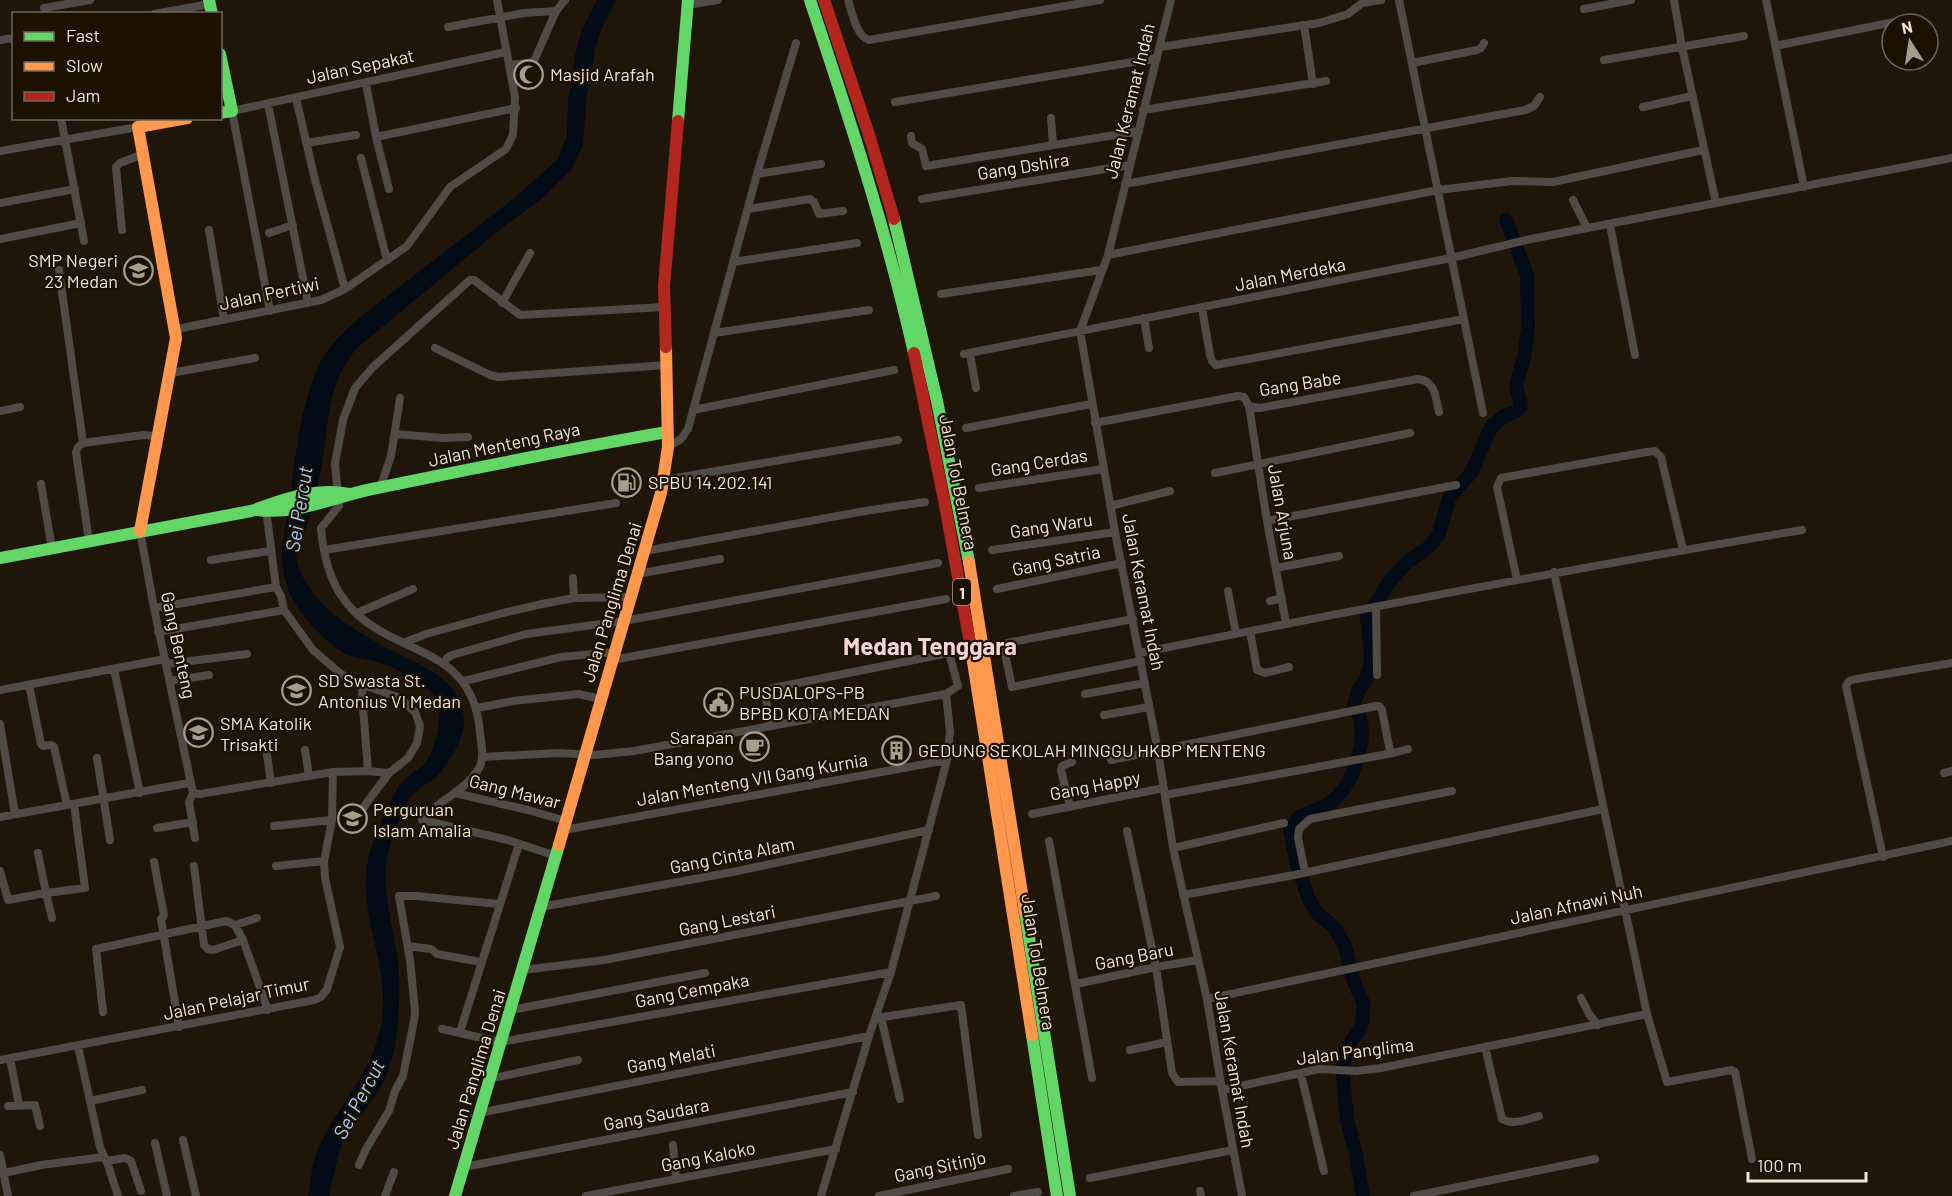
<svg xmlns="http://www.w3.org/2000/svg" width="1952" height="1196" font-family="Barlow,sans-serif">
<rect width="100%" height="100%" fill="#1f1609"/>
<!-- water -->
<path fill="#030b17" d="M597,0H616L601,30L596,46L586,101L583,145L571,170L543,198L507,224L357,348C325,386 330,424 321,469C317,488 313,508 307,526C303,536 296,542 296,554C297,569 305,582 314,594C330,615 353,629 376,642C409,662 461,673 464,719C465,739 449,763 437,776C429,784 417,788 410,798C403,808 398,823 394,834C376,878 392,917 398,961C401,987 399,1014 396,1040C392,1067 382,1089 364,1111C360,1116 355,1120 351,1125C338,1145 335,1173 329,1196H308C311,1180 312,1161 319,1147C339,1104 375,1069 382,1020C390,969 359,916 367,866C372,836 386,812 399,785C406,777 415,772 423,765C435,754 443,716 438,700C432,687 392,665 378,662C362,658 348,658 335,647C315,631 294,609 286,583C277,556 286,525 290,498C296,452 300,403 321,361C330,343 349,327 364,314L512,200L558,159L567,135L568,100L575,55L582,30Z"/>
<g fill="none" stroke-linecap="round" stroke-linejoin="round">
<!-- river -->
<path stroke="#030b17" stroke-width="14" d="M1363,1196L1355,1150L1347,1120L1343,1076L1346,1050L1361,1027L1364,1005L1354,982L1345,946L1334,927L1316,912L1308,897L1297,865L1290,830C1293,826 1295,821 1298,818C1304,813 1323,809 1331,802C1352,787 1367,742 1360,718C1359,714 1356,709 1354,705L1358,691L1366,680L1370,666L1371,653L1367,617L1390,581L1407,562L1428,548L1439,534L1449,498L1471,473L1491,427L1503,417L1517,411L1521,405L1516,386L1524,357L1528,329L1527,275L1506,220"/>
<!-- street -->
<path stroke="#504b47" stroke-width="8" d="M848,0C852,12 856,36 869,40L1100,0
M1171,0L1108,255L1080,331L1115,532L1158,751L1173,848L1207,999L1222,1090L1242,1196
M1399,0L1483,413
M1766,0L1804,187
M687,5L718,0
M44,8L90,0
M1584,9L1631,0
M154,14L210,4
M1304,25L1313,84
M448,27L524,13L556,11
M0,40L14,38
M1775,46L1904,20
M1160,47L1319,23L1348,14L1362,3L1381,0
M1604,60L1744,36
M1412,63L1477,50L1481,48L1484,43
M509,65L529,63L534,61L556,11L565,0
M366,83L376,137
M296,98L315,180L345,289
M895,102L1157,58
M268,104L308,303
M1643,107L1692,96
M1143,110L1326,81
M61,118L84,241
M1051,118L1053,145
M911,136L912,143L922,149L926,166L1139,131
M306,143L356,135
M0,151L138,127
M361,158L387,260
M757,174L821,164
M1125,184L1525,110L1534,106L1540,97
M389,189L376,137L516,108
M922,199L1130,165
M1573,200L1587,228
M0,203L75,189
M1716,203L1952,158
M748,209L810,199L814,202L819,214L843,211
M1610,225L1635,355
M122,230L116,167L120,163L143,154
M209,230L224,320
M269,233L293,225
M0,239L81,223
M1108,255L1438,190L1512,181L1553,182L1703,150
M733,262L857,243
M59,270L83,443L143,435L157,436
M941,294L1101,270
M502,303L530,253
M1202,308L1210,355L1212,361L1216,365L1464,319
M270,311L232,111L506,52
M1144,318L1149,348
M714,333L869,310
M176,337L179,330L182,328L321,300L345,289L407,246L450,187L506,149L513,135L515,97L497,0
M435,348L490,375L498,377L667,365
M964,354L1451,258L1531,239L1716,203L1682,47L1674,0
M970,354L976,388
M171,373L255,358
M1249,406L1267,521L1286,623
M693,410L894,370
M0,411L20,407
M1095,423L1238,396L1244,397L1249,406L1260,408L1418,379C1436,381 1435,397 1439,412
M966,428L1091,404
M395,434L443,438L468,437
M83,443L78,447L76,452L89,541
M668,447L681,439L688,429L757,174L796,43
M1215,473L1410,433
M664,480L898,440
M41,484L52,548
M380,488L391,456L400,398
M979,488L1103,469
M1110,506L1170,491
M266,509L276,587L281,596L284,610L313,650L341,674L358,683L400,698L415,712L420,726L417,743L408,758L389,773
M1267,521L1456,485
M140,531L154,608L193,793L200,794L333,772L368,771L389,773L365,805L358,818
M324,550L616,503
M992,550L1115,532
M645,551L865,511L925,502
M211,560L270,551
M1276,568L1339,556
M1554,572L1647,1014L1667,1082L1726,1071L1732,1070L1735,1072L1752,1159
M637,574L720,559
M573,578L574,598
M1517,580L1497,487L1501,478L1647,452L1655,451L1661,457L1683,550
M997,589L1122,563
M1228,591L1236,634
M1270,601L1282,598
M1376,607L1377,675
M154,608L276,587
M357,613L413,589
M1250,631L1257,670L1265,673L1289,667
M158,632L284,610
M406,642L426,634L503,613L542,604L574,598L631,597
M1007,643L1133,619
M1003,644L1012,687L1141,661
M1139,653C1359,609 1580,567 1802,530
M612,660L946,599
M166,664L247,654
M444,664L447,658L452,655L526,634L624,621L938,563
M114,669L140,793
M170,681L209,675
M464,681L561,657L614,652
M29,685L41,744L43,746L51,745L54,747L67,805
M363,685L362,694L368,771
M0,690L165,659
M1085,694L1145,683
M477,708L513,701L579,694L600,699
M1104,715L1149,707
M0,724L15,814
M305,750L309,776
M267,755L271,783
M483,757L558,753L595,755L634,751L946,694L958,686L949,653L778,687L769,689L765,694L770,725
M97,758L110,840
M1111,760L1376,706H1379L1382,710L1390,751L1393,753L1408,749
M1944,773L1952,771
M193,793L189,802L195,838
M455,793L528,810L566,821
M1165,795L1393,753
M1070,807L1061,770L1062,766L1072,762
M1032,814L1164,788
M0,817L189,783
M274,826L332,820
M157,828L193,822
M564,830L947,760
M1127,831L1156,967L1172,1073L1178,1082L1220,1081
M1049,841L1092,1078
M1173,848L1284,823
M556,856L508,840L422,820C438,800 466,791 479,768C485,757 481,745 480,733C473,640 389,659 345,601C329,580 323,553 321,528L339,506L335,464L343,420L355,388L373,367L470,280H474L520,315L664,307
M1883,857L1846,686L1849,681L1856,679L1952,663
M154,862L164,915L161,919L179,1027
M194,866L204,945L208,949L213,950L243,940L268,1010
M276,866L324,861
M0,871L8,900L46,893L38,853
M1305,872L1298,838L1299,829L1310,819L1452,791
M1183,895L1294,875L1603,809
M541,907L733,872L929,830
M52,918L46,893L85,888L74,804
M235,925L257,918
M408,946L431,949L437,954L481,962
M523,970L604,960L936,896
M1076,984L1156,967L1198,960
M1581,998L1589,1014L1598,1025
M1207,999L1952,841
M511,1010L705,973
M103,1012L96,949L226,921L235,925L243,940
M881,1017L900,1099
M876,1018L961,1005L978,1135
M442,1029L500,1042L891,972
M460,1032L519,844
M78,1046L100,1147L108,1165L118,1196
M1485,1047L1502,1119C1513,1126 1527,1119 1539,1116
M1130,1050L1167,1042
M10,1058L19,1105
M0,1060L314,1000L321,997L327,989L340,947L325,878L324,861L332,820L333,772
M1301,1074L1324,1171
M489,1079L578,1060
M1222,1090L1319,1069L1356,1071L1381,1068L1647,1014
M90,1101L142,1090
M8,1106L35,1105L40,1126
M479,1113L869,1036
M183,1140L196,1196
M155,1143L167,1196
M673,1145L676,1179
M0,1155L8,1196
M106,1161L125,1158L131,1161L141,1191
M359,1165L365,1151L389,1111L395,1091L403,1076L414,1021L415,1011L410,960L399,896H416L499,904
M464,1167L853,1092
M4,1173L41,1165L104,1157
M1090,1178L1233,1150
M1200,1191L1201,1196
M385,1196L394,1172
M586,1196L836,1149
M821,1196L869,1036L891,972L947,760L950,731L946,694
M879,1196L1008,1169
M1014,1196L1038,1192
M1414,1196L1595,1159"/>
<!-- fast -->
<path stroke="#63d668" stroke-width="12" d="M209,0L212,14
M810,0C849,117 887,233 914,353
M220,54L232,111L220,113
M678,121L688,0
M894,219L937,401L969,562
M257,510C298,515 333,497 372,489C470,469 568,449 667,432
M0,558L251,511C283,500 314,487 349,494
M1025,912L1070,1196
M1032,1035L1057,1196
M455,1196L559,845"/>
<!-- slow -->
<path stroke="#ff974d" stroke-width="12" d="M140,531L176,338L138,127L187,118
M969,562L1025,912
M970,643L1032,1035
M559,845L661,493L668,447L666,347"/>
<!-- jam -->
<path stroke="#b3261e" stroke-width="12" d="M824,0L870,138L894,219
M666,347L664,286L678,121
M914,353L945,505L970,643"/>
</g>
<!-- icons -->
<defs>
<symbol id="mosque-ring" viewBox="-11 -11 22 22"><circle r="9.5" fill="#1c1000" stroke="#a79d8e" stroke-width="1.5"/><path d="M3.5-4.9A6 6 0 1 0 3.5 4.9A5 5 0 1 1 3.5-4.9Z" fill="#a79d8e"/></symbol>
<symbol id="school-ring" viewBox="-11 -11 22 22"><circle r="9.5" fill="#1c1000" stroke="#a79d8e" stroke-width="1.5"/><path d="M0-5L7-2L0 1L-7-2ZM-4 1L0 2.5L4 1V4Q0 6-4 4Z" fill="#a79d8e"/></symbol>
<symbol id="fuel-ring" viewBox="-11 -11 22 22"><circle r="9.5" fill="#1c1000" stroke="#a79d8e" stroke-width="1.5"/><path d="M-5.5-6h7V0h2V4h1.3V-2.5L3-4.5l.8-.8L6-3V5H2.5V1h-1V6h-7ZM-4.2-4.7v3.2H.2V-4.7Z" fill="#a79d8e"/></symbol>
<symbol id="civic-ring" viewBox="-11 -11 22 22"><circle r="9.5" fill="#1c1000" stroke="#a79d8e" stroke-width="1.5"/><path d="M-.6-6.5H3V-4.5H.6V-3L4-1V1h2V6H-6V1h2V-1L-.6-3ZM-1.2 2.5V6h2.4V2.5Z" fill="#a79d8e"/></symbol>
<symbol id="cafe-ring" viewBox="-11 -11 22 22"><circle r="9.5" fill="#1c1000" stroke="#a79d8e" stroke-width="1.5"/><path d="M-5.5-4.5H6V0H3Q3 3.5 0 3.5H-2.5Q-5.5 3.5-5.5 0ZM3-3.2v2h1.7v-2ZM-6 4.5H4V6H-6Z" fill="#a79d8e"/></symbol>
<symbol id="building-ring" viewBox="-11 -11 22 22"><circle r="9.5" fill="#1c1000" stroke="#a79d8e" stroke-width="1.5"/><path d="M-4-6H4V6H1V3H-1V6H-4ZM-2.5-4.3h1.7v1.8h-1.7ZM.8-4.3h1.7v1.8H.8ZM-2.5-1h1.7V.8h-1.7ZM.8-1h1.7V.8H.8Z" fill="#a79d8e"/></symbol>
</defs>
<g fill-rule="evenodd">
<use href="#mosque-ring" x="512" y="58" width="33" height="33"/>
<use href="#school-ring" x="122" y="254" width="33" height="33"/>
<use href="#fuel-ring" x="610" y="466" width="33" height="33"/>
<use href="#school-ring" x="280" y="674" width="33" height="33"/>
<use href="#civic-ring" x="702" y="686" width="33" height="33"/>
<use href="#school-ring" x="182" y="716" width="33" height="33"/>
<use href="#cafe-ring" x="738" y="730" width="33" height="33"/>
<use href="#building-ring" x="880" y="734" width="33" height="33"/>
<use href="#school-ring" x="336" y="802" width="33" height="33"/>
</g>
<g text-anchor="middle" dominant-baseline="central" stroke-width="4.5" stroke-linejoin="round" paint-order="stroke">
<!-- shield labels -->
<rect fill="#1c1000" stroke="#b0a595" stroke-width="1.5" x="953" y="579" width="18" height="26" rx="4.5"/>
<g font-size="16" font-weight="bold" fill="#f0e5d5">
<text x="962" y="592">1</text>
</g>
<!-- street labels -->
<g font-size="18" fill="#f0e5d5" stroke="#1c1000">
<text transform="translate(360 66) rotate(-12)">Jalan Sepakat</text>
<text transform="translate(1129 101) rotate(-76)">Jalan Keramat Indah</text>
<text transform="translate(1023 166) rotate(-9)">Gang Dshira</text>
<text transform="translate(1290 274) rotate(-11)">Jalan Merdeka</text>
<text transform="translate(269 293) rotate(-12)">Jalan Pertiwi</text>
<text transform="translate(1300 383) rotate(-9)">Gang Babe</text>
<text transform="translate(504 444) rotate(-12)">Jalan Menteng Raya</text>
<text transform="translate(1039 462) rotate(-9)">Gang Cerdas</text>
<text transform="translate(959 482) rotate(79)">Jalan Tol Belmera</text>
<text transform="translate(1283 512) rotate(80)">Jalan Arjuna</text>
<text transform="translate(1051 525) rotate(-9)">Gang Waru</text>
<text transform="translate(1056 560) rotate(-12)">Gang Satria</text>
<text transform="translate(1144 592) rotate(79)">Jalan Keramat Indah</text>
<text transform="translate(611 602) rotate(-73)">Jalan Panglima Denai</text>
<text transform="translate(179 645) rotate(78)">Gang Benteng</text>
<text transform="translate(752 779) rotate(-10)">Jalan Menteng VII Gang Kurnia</text>
<text transform="translate(1095 785) rotate(-11)">Gang Happy</text>
<text transform="translate(515 791) rotate(14)">Gang Mawar</text>
<text transform="translate(732 855) rotate(-11)">Gang Cinta Alam</text>
<text transform="translate(1576 904) rotate(-12)">Jalan Afnawi Nuh</text>
<text transform="translate(727 920) rotate(-11)">Gang Lestari</text>
<text transform="translate(1134 956) rotate(-11)">Gang Baru</text>
<text transform="translate(1039 962) rotate(81)">Jalan Tol Belmera</text>
<text transform="translate(692 990) rotate(-11)">Gang Cempaka</text>
<text transform="translate(236 998) rotate(-12)">Jalan Pelajar Timur</text>
<text transform="translate(1355 1051) rotate(-7)">Jalan Panglima</text>
<text transform="translate(671 1058) rotate(-11)">Gang Melati</text>
<text transform="translate(475 1069) rotate(-73)">Jalan Panglima Denai</text>
<text transform="translate(1235 1069) rotate(80)">Jalan Keramat Indah</text>
<text transform="translate(656 1114) rotate(-11)">Gang Saudara</text>
<text transform="translate(708 1156) rotate(-11)">Gang Kaloko</text>
<text transform="translate(940 1166) rotate(-12)">Gang Sitinjo</text>
</g>
<!-- poi labels -->
<g font-size="18" fill="#f0e5d5" stroke="#1c1000" text-anchor="start">
<text x="550" y="74">Masjid Arafah</text>
<text x="118" y="260" text-anchor="end">SMP Negeri<tspan x="118" dy="21">23 Medan</tspan></text>
<text x="648" y="482">SPBU 14.202.141</text>
<text x="318" y="680">SD Swasta St.<tspan x="318" dy="21">Antonius VI Medan</tspan></text>
<text x="739" y="692">PUSDALOPS-PB<tspan x="739" dy="21">BPBD KOTA MEDAN</tspan></text>
<text x="220" y="723">SMA Katolik<tspan x="220" dy="21">Trisakti</tspan></text>
<text x="734" y="737" text-anchor="end">Sarapan<tspan x="734" dy="21">Bang yono</tspan></text>
<text x="918" y="750">GEDUNG SEKOLAH MINGGU HKBP MENTENG</text>
<text x="373" y="809">Perguruan<tspan x="373" dy="21">Islam Amalia</tspan></text>
</g>
<!-- water labels -->
<g font-size="20" font-style="italic" fill="#9ed0f9" stroke="#1c1000">
<text transform="translate(298 509) rotate(-81)">Sei Percut</text>
<text transform="translate(358 1099) rotate(-62)">Sei Percut</text>
</g>
<!-- district labels -->
<g font-size="24" font-weight="bold" fill="#f7d4d7" stroke="#1c1000">
<text x="930" y="645">Medan Tenggara</text>
</g>
</g>
<!-- legend -->
<rect x="12" y="12" width="210" height="108" fill="#1c1000" stroke="#716555" stroke-width="1.5"/>
<rect x="24" y="32" width="30" height="9" fill="#63d668" stroke="#716555" stroke-width="1.5"/>
<text x="66" y="42" font-size="18" fill="#f0e5d5">Fast</text>
<rect x="24" y="62" width="30" height="9" fill="#ff974d" stroke="#716555" stroke-width="1.5"/>
<text x="66" y="72" font-size="18" fill="#f0e5d5">Slow</text>
<rect x="24" y="92" width="30" height="9" fill="#b3261e" stroke="#716555" stroke-width="1.5"/>
<text x="66" y="102" font-size="18" fill="#f0e5d5">Jam</text>
<!-- north arrow -->
<g transform="translate(1910 42) rotate(348)"><circle r="28" fill="#1c1000" stroke="#716555" stroke-width="1.5"/>
<path d="M0-4.5L10 22L0 15L-10 22Z" fill="#a79d8e"/>
<text y="-9" font-size="16" font-weight="bold" text-anchor="middle" fill="#f0e5d5">N</text>
</g>
<!-- scale -->
<path d="M1748 1172v9h118v-9" fill="none" stroke="#f0e5d5" stroke-width="3"/>
<text x="1757" y="1172" font-size="18" fill="#f0e5d5" stroke="#1c1000" stroke-width="4.5" paint-order="stroke">100 m</text>
</svg>
